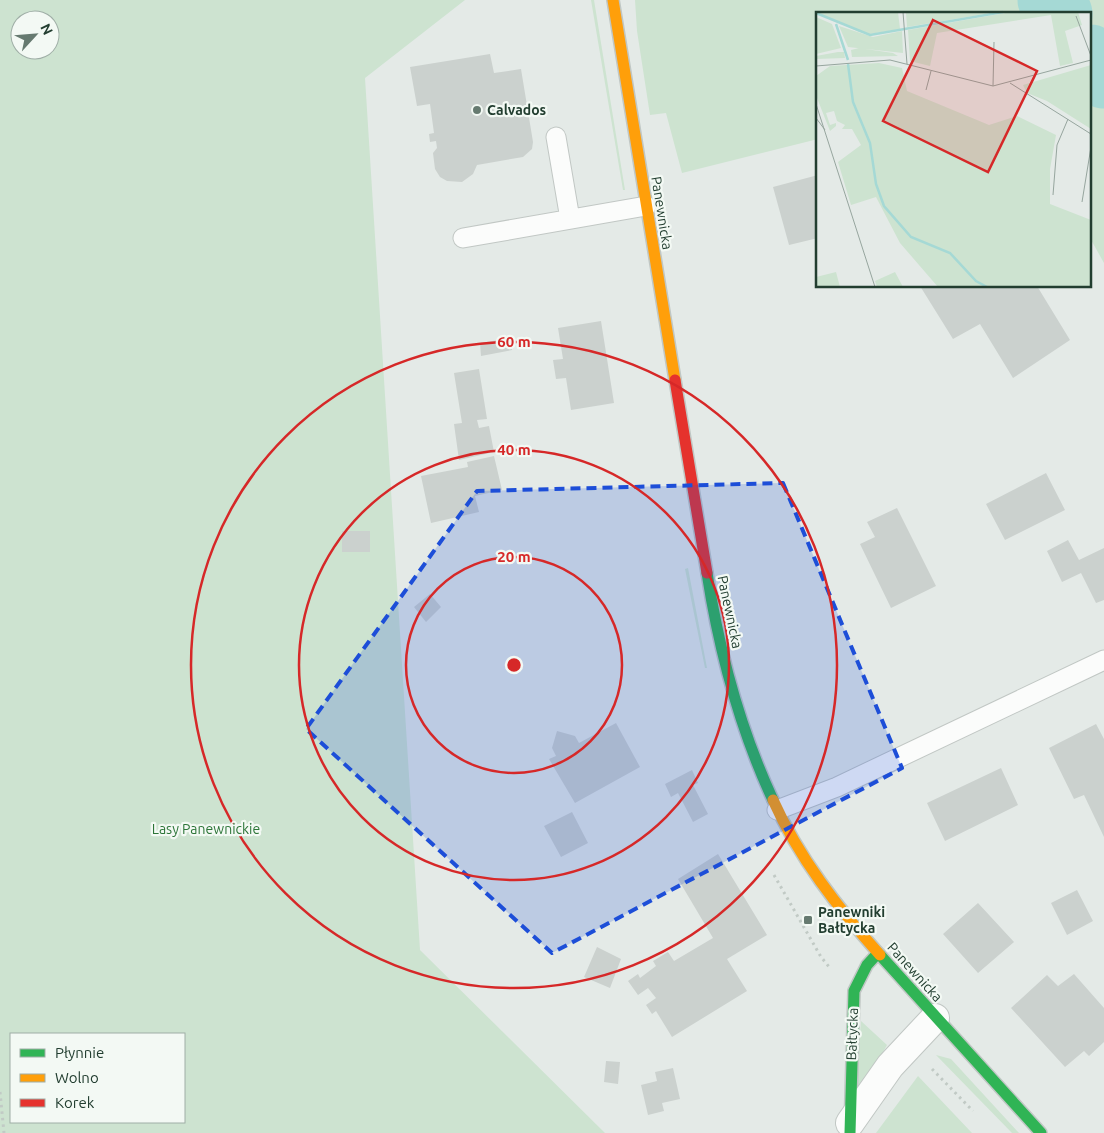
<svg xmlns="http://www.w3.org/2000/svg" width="1104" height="1133" font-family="Ubuntu,sans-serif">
<rect width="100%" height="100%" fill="#e4eae7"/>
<!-- green -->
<path fill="#cde3d0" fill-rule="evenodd" d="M0,0H465L365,78L420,950L605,1133H0ZM20,20H50V50H20ZM11,1034H184V1122H11Z
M591,0H594L625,190H623Z
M635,0H1028L1038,14H818V139L682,173L666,113L650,115L637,31Z
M1069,0H1104V51L1090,31V14H1078Z
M1090,87L1104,107V263L1090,238Z
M688,568L707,668H705L685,569Z
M861,1021L887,1045L855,1102Z
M936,1055L951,1059L1019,1133H1012Z
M918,1076L972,1133H876Z"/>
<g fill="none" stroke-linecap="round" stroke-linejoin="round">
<!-- river -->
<path stroke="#a5d9d5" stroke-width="65" d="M1050,0L1060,14
M1090,57L1104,76"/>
</g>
<!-- building -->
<path fill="#cbd1ce" d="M490,54L494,73L521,69L533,142L532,149L523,157L477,165L473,174L462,182L447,181L440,177L435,169L433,153L437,148L436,141L430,142L429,134L434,133L430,104L417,106L410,67Z
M818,175V238L789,245L773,187Z
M920,286H1037L1070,340L1013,378L980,324L953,339Z
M601,321L614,403L571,410L566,378L556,379L553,360L563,359L558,328Z
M510,338L512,350L481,356L480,343Z
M479,369L487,419L477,420L479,428L489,426L494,452L459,460L454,424L462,423L454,373Z
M494,456L502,490L475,496L479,512L431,523L421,476L468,467L467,462Z
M1046,473L1065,510L1005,540L986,504Z
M897,508L936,586L891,608L860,544L875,537L867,522Z
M342,531H370V552H342Z
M1068,540L1079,560L1104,548V600L1096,603L1081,573L1062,582L1047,551Z
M430,594L441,607L426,622L414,607Z
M616,723L640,767L575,803L549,759L556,756L552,748L557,731L575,736L579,743Z
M1096,724L1104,739V837L1084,795L1074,799L1049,748Z
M1001,768L1018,805L945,841L927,803Z
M692,770L698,783L693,785L708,814L693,822L678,793L671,797L665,784Z
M572,812L588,843L561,857L544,826Z
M718,854L767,935L727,959L747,991L672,1037L656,1011L652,1014L646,1005L656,998L648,988L638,995L628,981L638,974L640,978L656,966L653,961L668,952L674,961L713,938L678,879Z
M1077,890L1093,921L1067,935L1051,903Z
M978,903L1014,942L978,973L943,934Z
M597,947L621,959L610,988L584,977Z
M1074,974L1104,1008V1042L1089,1056L1084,1051L1065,1067L1011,1008L1047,975L1058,986Z
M606,1061L620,1062L618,1084L604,1082Z
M673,1068L680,1099L662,1103L664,1111L648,1115L641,1085L657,1081L655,1072Z"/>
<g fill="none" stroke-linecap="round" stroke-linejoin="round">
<defs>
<path id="lane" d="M556,137L570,219
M463,238L646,206
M777,810L837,787L1104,660"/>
<path id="street" d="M850,1123L890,1066L935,1018"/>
<path id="fast" d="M707,573C719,650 740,729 773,800
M880,955L1041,1133
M850,1133L854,991L867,965L878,953"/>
<path id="slow" d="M613,0L675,380
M773,800C799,858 838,908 880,955"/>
<path id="jam" d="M675,380L707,573"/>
</defs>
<!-- lane casing -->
<use href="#lane" stroke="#c1c7c4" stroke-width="21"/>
<!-- street casing -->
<use href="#street" stroke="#c1c7c4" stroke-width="30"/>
<!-- fast casing -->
<use href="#fast" stroke="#c0c7c4" stroke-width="14"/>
<!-- slow casing -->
<use href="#slow" stroke="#c0c7c4" stroke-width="14"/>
<!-- jam casing -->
<use href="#jam" stroke="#c0c7c4" stroke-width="14"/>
<!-- path -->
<path stroke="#c1cac5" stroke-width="3" stroke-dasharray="2.5 4" stroke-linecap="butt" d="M774,875L821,957L830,968
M932,1069L973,1111
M0,1092L4,1133"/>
<!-- lane -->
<use href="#lane" stroke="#fbfcfb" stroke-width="19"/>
<!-- street -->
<use href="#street" stroke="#fbfcfb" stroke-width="28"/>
<!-- fast -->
<use href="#fast" stroke="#30b455" stroke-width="11"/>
<!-- slow -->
<use href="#slow" stroke="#ff9f0a" stroke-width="11"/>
<!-- jam -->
<use href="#jam" stroke="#e5322d" stroke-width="11"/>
</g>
<!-- marked area -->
<path fill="#1d4ed8" fill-opacity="0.2" stroke="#1d4ed8" stroke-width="4" stroke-dasharray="10 6" stroke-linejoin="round" d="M783,483L902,768L552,953L306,729L477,491Z"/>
<!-- distance rings -->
<g fill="none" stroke="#d62828" stroke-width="2.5">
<circle cx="514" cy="665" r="108"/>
<circle cx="514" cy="665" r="215"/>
<circle cx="514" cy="665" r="323"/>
</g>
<!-- markers -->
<g fill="#667a70" stroke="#f3f9f4" stroke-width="2">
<circle cx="477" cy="110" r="5"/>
<rect x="803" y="915" width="10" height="10" rx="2.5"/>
</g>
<g text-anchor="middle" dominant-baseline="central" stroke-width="4.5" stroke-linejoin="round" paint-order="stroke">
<!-- poi labels -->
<g font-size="14" font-weight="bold" fill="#223e30" stroke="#f3f9f4" text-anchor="start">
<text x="487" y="110">Calvados</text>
<text x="818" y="912">Panewniki<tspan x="818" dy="16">Bałtycka</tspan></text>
</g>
<!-- street labels -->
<g font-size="14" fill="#223e30" stroke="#f3f9f4">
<text transform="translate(662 213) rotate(81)">Panewnicka</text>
<text transform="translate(730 612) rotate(78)">Panewnicka</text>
<text transform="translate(915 972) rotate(48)">Panewnicka</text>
<text transform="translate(852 1034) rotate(-88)">Bałtycka</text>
</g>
<!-- park labels -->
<g font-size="14" fill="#2c7538" stroke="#f3f9f4">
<text x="206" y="829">Lasy Panewnickie</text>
</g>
</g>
<!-- overview -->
<g transform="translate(816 12)">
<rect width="275" height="275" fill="#e4eae7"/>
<path d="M0,0H82L84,17L54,22L43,20ZM90,0H181L91,15ZM195,0H262L266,13L249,19L257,51L244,54L235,3L121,21L114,54L94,49L92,18ZM0,5L16,12L25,36L0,42ZM23,14L57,25L86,19L87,41L32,35ZM43,36L77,41L82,44L36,45L35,38ZM22,40H28L29,46L0,47V44ZM63,51L86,56L91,79L173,113L201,104L240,123L234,157V192L275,208V275H122L84,231L60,185L35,193L22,150L45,133L36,117H26L29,113L21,109L18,99L10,101L14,113L20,111V114L14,119L1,86L0,64L14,54ZM275,53V117L231,89L211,81L207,73ZM20,260L24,275H0V265ZM79,260L87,275H61L59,269Z" fill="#cde3d0"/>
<path fill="none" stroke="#a5d9d5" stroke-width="2.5" d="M0,1L54,23L187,0M20,12L32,48M32,52L37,90L54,131L60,172L68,194L95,225L134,241L160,269L171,275"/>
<path fill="none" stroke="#96a59e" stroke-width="1" d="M87,0L91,52M260,4L275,44M0,54L74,48L177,74L275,48M194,71L275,122M177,74L178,30M110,78L115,59M0,92L59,275M0,106L9,118M237,183L241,133L252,107M266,190L275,135"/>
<path fill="#d62828" fill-opacity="0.15" stroke="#d62828" stroke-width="2.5" d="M117,8L221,59L172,160L67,109Z"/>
<rect width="275" height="275" fill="none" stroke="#223e30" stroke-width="2.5"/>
</g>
<circle cx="514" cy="665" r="8" fill="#d62828" stroke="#f3f9f4" stroke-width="2.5"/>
<g font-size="15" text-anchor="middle" font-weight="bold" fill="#d62828" stroke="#f3f9f4" stroke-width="4.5" stroke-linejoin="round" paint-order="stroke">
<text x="514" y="347">60 m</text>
<text x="514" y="455">40 m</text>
<text x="514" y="562">20 m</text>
</g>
<!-- legend -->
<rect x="10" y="1033" width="175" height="90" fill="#f3f9f4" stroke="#9faea6"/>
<rect x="20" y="1049" width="25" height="8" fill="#30b455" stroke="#9faea6"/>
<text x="55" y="1058" font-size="15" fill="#223e30">Płynnie</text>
<rect x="20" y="1074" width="25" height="8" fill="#ff9f0a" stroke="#9faea6"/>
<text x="55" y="1083" font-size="15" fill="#223e30">Wolno</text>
<rect x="20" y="1099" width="25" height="8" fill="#e5322d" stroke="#9faea6"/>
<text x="55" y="1108" font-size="15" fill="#223e30">Korek</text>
<!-- north arrow -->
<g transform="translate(35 35) rotate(64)"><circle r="24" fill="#f3f9f4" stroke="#9faea6"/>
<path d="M0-4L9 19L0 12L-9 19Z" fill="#667a70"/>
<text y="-8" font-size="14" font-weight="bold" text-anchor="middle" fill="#223e30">N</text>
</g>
</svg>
